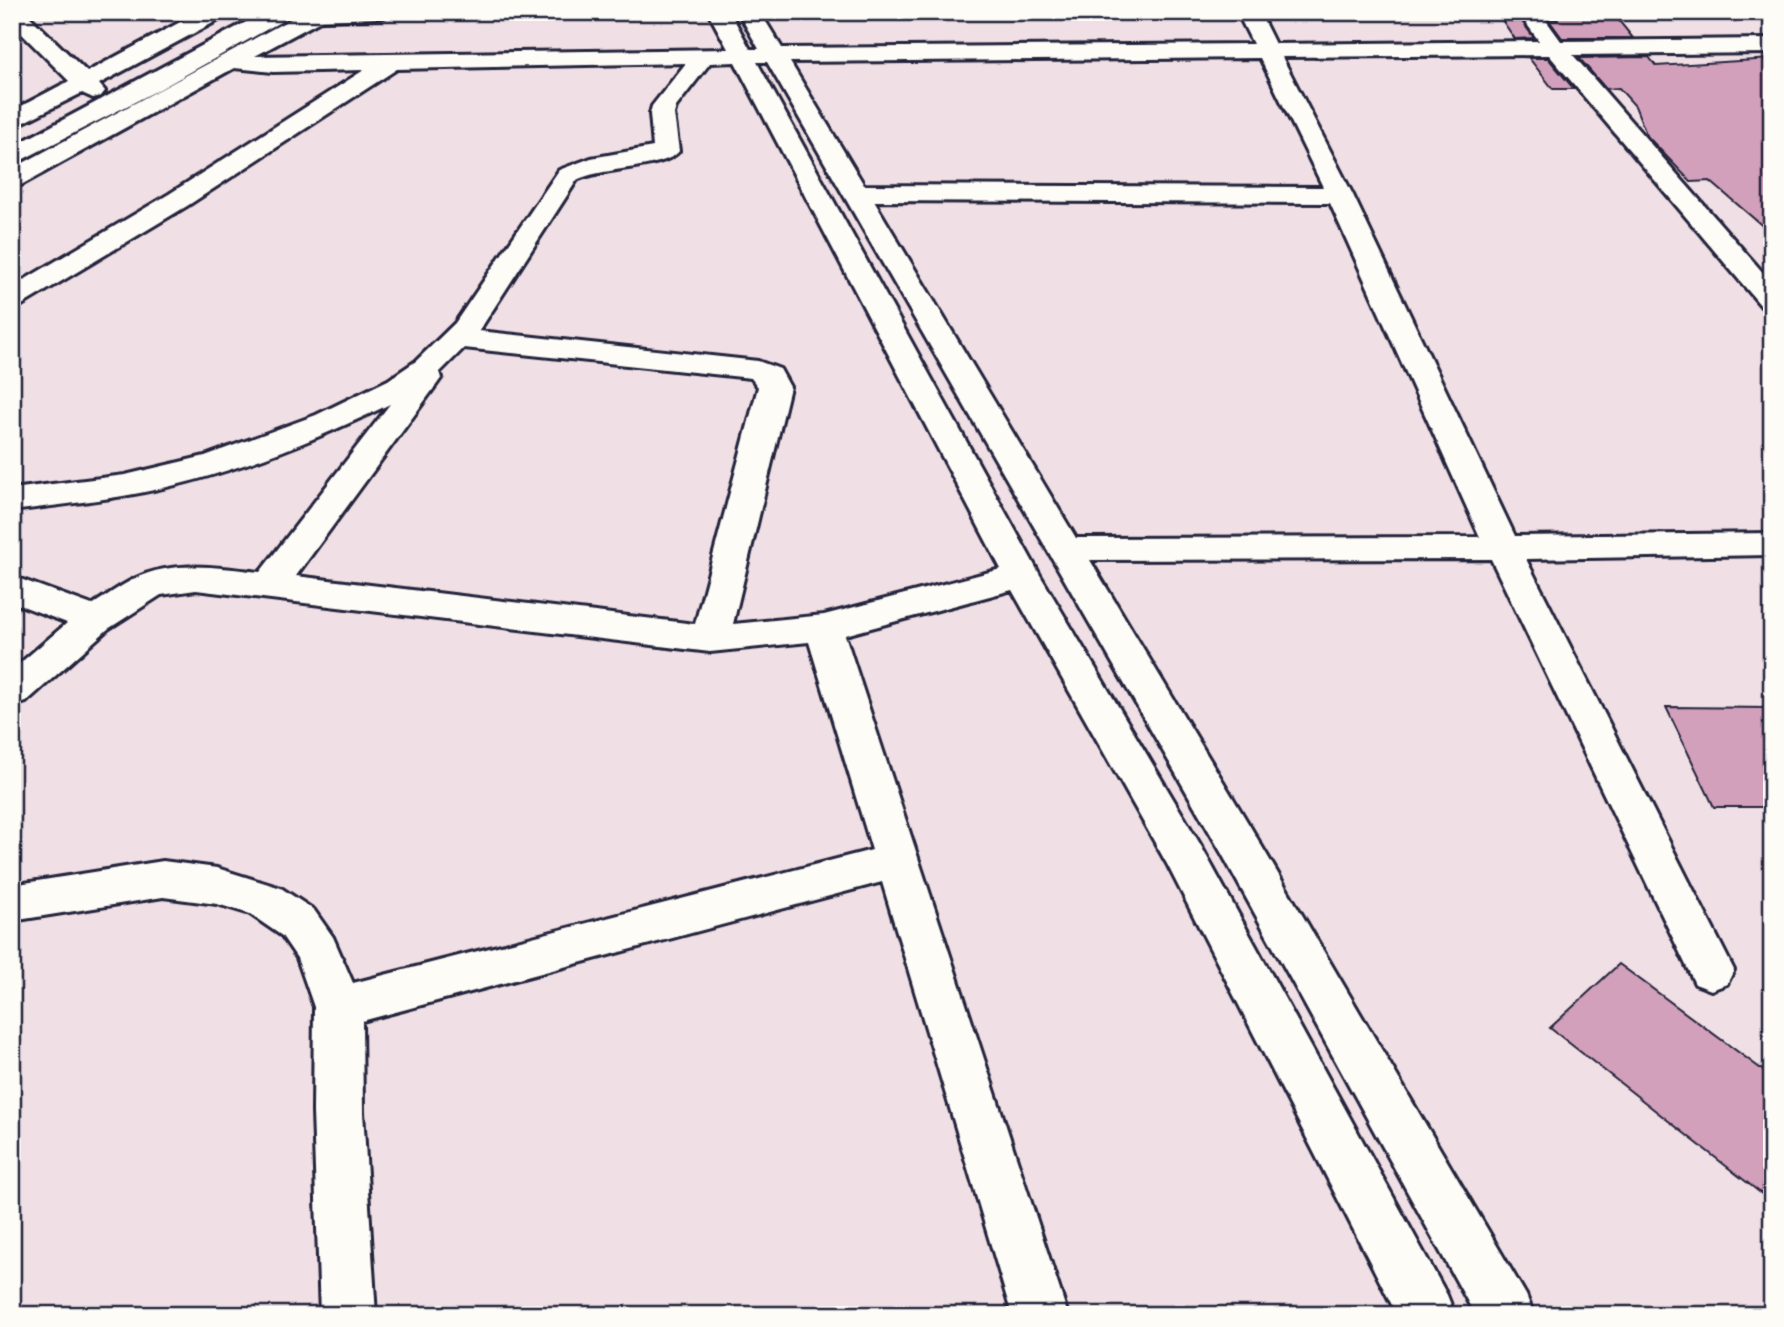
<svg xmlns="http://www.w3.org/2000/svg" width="1784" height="1327" font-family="'Gochi Hand',sans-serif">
<rect width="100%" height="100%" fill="#f0e0e5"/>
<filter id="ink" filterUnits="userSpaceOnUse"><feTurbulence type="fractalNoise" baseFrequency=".0143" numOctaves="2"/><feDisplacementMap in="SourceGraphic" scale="14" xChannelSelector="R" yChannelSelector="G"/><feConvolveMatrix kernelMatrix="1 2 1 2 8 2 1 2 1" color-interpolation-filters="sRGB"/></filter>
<g filter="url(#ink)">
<!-- building -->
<path fill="#d3a0bb" stroke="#22223b" stroke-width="2" d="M1552,12H1612L1633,38H1562L1549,20H1558Z
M1502,20H1521L1534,38L1515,39Z
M1649,57L1656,66L1772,59V234L1710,181L1691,182L1647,136L1635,106L1619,88L1606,89L1579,58Z
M1529,58H1548L1574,89H1553Z
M1666,707L1772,708V807H1714Z
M1619,964L1772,1077V1202L1550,1028Z"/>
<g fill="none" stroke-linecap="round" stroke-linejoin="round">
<defs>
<path id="minor" d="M12,12H25L87,72L199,12H227L224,17L99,84L105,91L101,96L93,98L82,93L12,128V111L69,81L12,24Z
M298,12H387L384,17L376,18L322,20L255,56L728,49L708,12H730L750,49H759L738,12H760L782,48L1253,44L1237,12H1259L1275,44L1539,41L1518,12H1540L1561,41L1772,39V53L1573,55L1772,283V310L1762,307L1549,55L1282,57L1353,195L1515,536L1772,533V555L1526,559L1734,970L1727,984L1711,990L1695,984L1491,559L1090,560L1251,828L1526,1295L1534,1315H1475L1221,852L767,62H757L1040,575L1200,844L1447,1295L1455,1315H1397L1167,864L1012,590L845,635L1068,1315H1012L882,882L362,1021L363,1112L376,1315H320L313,1112L314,1007L297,958L282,936L250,914L217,904L163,897L12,921V885L163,861L217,868L281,888L314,910L333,937L353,983L872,850L809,642L710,652L196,590L161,595L108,629L26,702L12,706V670L67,623L12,602V576L92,605C106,596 120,586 134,579C173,559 220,568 260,572L390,404C306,445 216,480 123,496C87,502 49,506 12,511V489L125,475L205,456L316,415L388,380L416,361L455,323L559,170L591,158L653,147L650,114L652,106L686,63L397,69L187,206L22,305L12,308V287L169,194L364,70L273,72L234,68L21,185L12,188V169L300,14ZM1260,58L1323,187L864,185L790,62ZM735,62L1001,569L824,615L733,624L790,387L780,369L758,361L479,331L577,180C602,167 666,169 679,151L674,114L676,107L710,63ZM874,201L1330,203L1480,537L1076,538ZM464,348L751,378L758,387L695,624L296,576L437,384L442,377L439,373Z"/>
<path id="major" d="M265,12H292L289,17L160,89L12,165V147Z"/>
</defs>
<!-- minor casing -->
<use href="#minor" stroke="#22223b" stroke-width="6"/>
<!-- major casing -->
<use href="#major" stroke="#22223b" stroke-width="6"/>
<!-- minor -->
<use href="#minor" fill="#fdfcf7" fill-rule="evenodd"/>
<!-- major -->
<use href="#major" fill="#fdfcf7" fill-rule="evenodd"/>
</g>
</g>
<!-- margin -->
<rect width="1784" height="1327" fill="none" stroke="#fdfcf7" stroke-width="42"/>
<rect x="21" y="21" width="1742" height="1285" fill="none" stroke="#22223b" stroke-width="2.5" filter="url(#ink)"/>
</svg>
